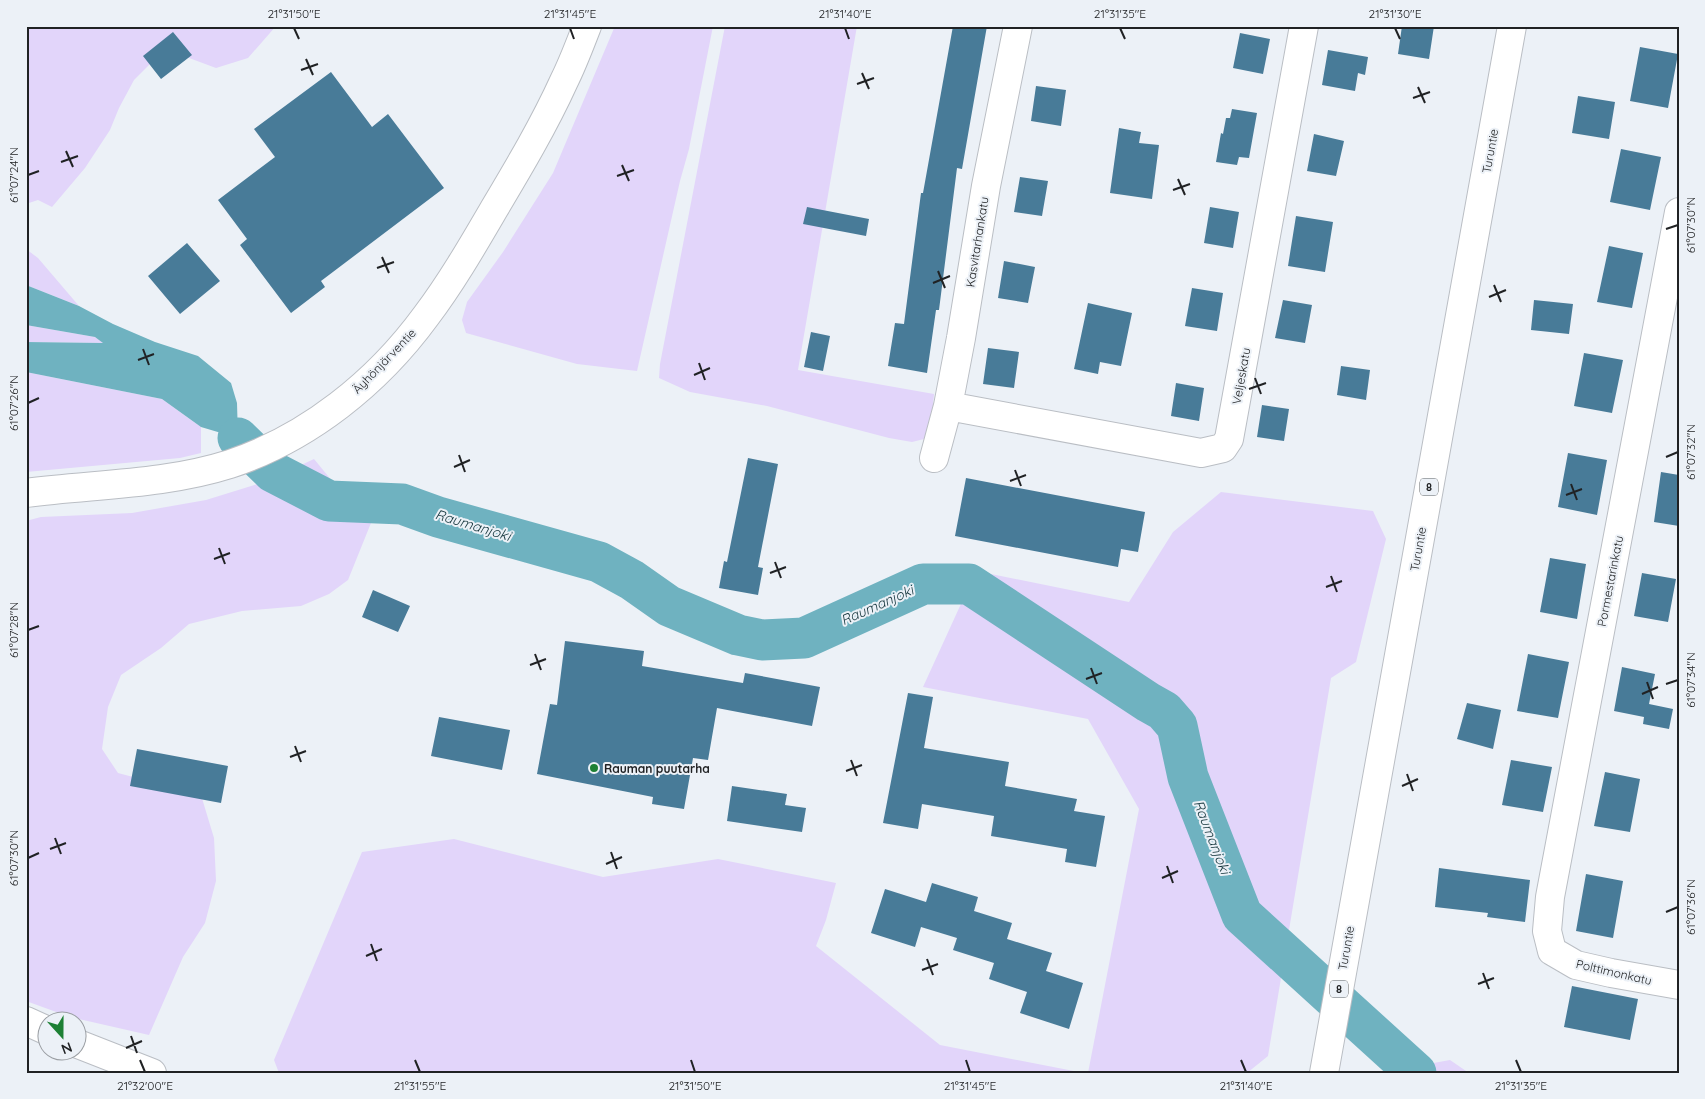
<svg xmlns="http://www.w3.org/2000/svg" width="1705" height="1099" font-family="Quicksand,sans-serif">
<rect width="100%" height="100%" fill="#ecf1f7"/>
<!-- green -->
<path fill="#e2d5fa" d="M26,26H276L248,58L216,68L181,55L153,61L134,80L119,108L110,130L85,168L52,207L38,200L26,204Z
M615,26H713L689,149L680,181L637,371L577,364L466,333L462,320L467,302L503,252L553,173Z
M725,26H857L798,370L934,394L931,427L924,439L912,442L889,438L767,406L690,392L659,378L660,364Z
M26,249L38,258L79,306L26,285Z
M26,325L95,337L104,343L26,342Z
M26,372L162,399L201,427V453L180,458L26,472Z
M314,459L342,493L371,508L373,518L348,580L329,594L301,606L242,611L189,624L161,648L121,675L108,707L102,749L118,773L201,795L214,838L216,881L205,923L183,957L149,1035L70,1017L26,1001V521L41,517L132,513L206,500L267,481Z
M1221,492L1373,511L1386,539L1356,662L1331,678L1268,1056L1247,1073H1088L1139,809L1088,719L923,687L976,571L1129,602L1173,532Z
M454,839L603,877L718,859L836,883L826,920L816,946L940,1045L1084,1073H279L274,1060L362,852Z
M1450,1060L1469,1073H1438L1428,1064Z"/>
<!-- water -->
<path fill="#6fb2c0" d="M26,285L79,306L113,324L155,342L198,356L231,383L237,403L238,438L201,427L162,399L26,372V342L103,343L95,337L26,325Z"/>
<g fill="none" stroke-linecap="round" stroke-linejoin="round">
<!-- river -->
<path stroke="#6fb2c0" stroke-width="41" d="M238,438L273,472L329,501L402,504L438,517L599,562L632,580L669,606L738,635L762,640L804,638L923,584H969L1148,702L1164,711L1177,726L1188,777L1242,915L1416,1073"/>
</g>
<!-- building -->
<path fill="#487b98" d="M953,26H987L962,169L957,168L939,310H936L927,373L888,366L895,323L904,324L921,193H923Z
M1402,26H1434L1429,59L1398,54Z
M173,32L192,55L161,79L143,56Z
M1240,33L1270,39L1263,74L1233,68Z
M1640,47L1678,54L1668,108L1630,101Z
M1328,50L1368,57L1365,75L1358,73L1355,91L1322,85Z
M331,72L372,127L388,114L444,188L321,281L325,287L291,313L240,245L247,239L218,200L275,157L254,129Z
M1036,86L1066,90L1061,126L1031,121Z
M1578,96L1615,102L1609,139L1572,133Z
M1232,109L1257,113L1249,158L1239,157L1237,165L1216,162L1221,133L1223,134L1226,118H1230Z
M1119,128L1141,132L1139,143L1159,145L1152,199L1110,193Z
M1314,134L1344,141L1336,176L1307,171Z
M1621,149L1661,157L1650,210L1610,202Z
M1020,177L1048,181L1042,216L1014,212Z
M807,207L869,219L866,236L803,224Z
M1210,207L1239,212L1233,248L1204,243Z
M1296,216L1333,222L1325,272L1288,266Z
M187,243L220,281L180,314L148,276Z
M1609,246L1643,253L1632,308L1597,302Z
M1004,261L1035,267L1028,303L998,298Z
M1192,288L1223,293L1217,331L1185,326Z
M1283,300L1312,305L1305,343L1275,338Z
M1534,300L1573,304L1569,334L1531,330Z
M1088,303L1132,313L1121,366L1100,362L1098,374L1074,369Z
M811,332L830,336L823,371L804,367Z
M988,348L1019,352L1014,388L983,384Z
M1584,353L1623,360L1612,413L1574,406Z
M1341,366L1370,370L1366,400L1337,395Z
M1176,383L1204,388L1199,421L1171,416Z
M1262,405L1289,409L1284,441L1257,437Z
M1568,453L1607,460L1597,515L1558,507Z
M748,458L778,464L758,567L763,568L758,595L719,588L724,561L727,562Z
M1661,472L1679,475V526L1654,522Z
M966,478L1145,512L1138,552L1121,549L1118,567L955,536Z
M1550,558L1586,564L1577,619L1540,612Z
M1642,573L1676,579L1668,622L1634,616Z
M373,590L410,606L398,632L362,617Z
M565,641L644,651L642,666L743,683L745,673L820,687L812,726L717,708L708,760L693,758L684,809L652,804L653,797L537,774L550,704L557,705Z
M1528,654L1569,662L1558,718L1517,711Z
M1622,667L1655,674L1649,704L1673,709L1669,729L1643,724L1644,717L1614,711Z
M908,693L933,697L924,748L1009,762L1005,786L1077,799L1074,811L1105,816L1096,867L1065,862L1067,849L991,836L994,816L922,804L918,829L883,823Z
M1467,703L1501,710L1493,749L1457,739Z
M439,717L510,730L502,770L431,756Z
M137,749L228,766L221,803L130,786Z
M1511,760L1552,767L1543,812L1502,805Z
M1605,772L1640,779L1630,832L1594,826Z
M732,786L787,794L785,805L806,808L802,832L727,821Z
M1439,868L1530,880L1525,922L1487,917L1488,913L1435,907Z
M1586,874L1623,881L1613,938L1576,931Z
M932,883L978,897L974,911L1012,923L1007,939L1052,953L1046,971L1083,983L1069,1029L1020,1013L1027,992L989,979L994,963L953,950L957,938L921,927L915,947L871,933L885,889L926,902Z
M1572,986L1638,999L1630,1040L1564,1027Z"/>
<g fill="none" stroke-linecap="round" stroke-linejoin="round">
<defs>
<path id="minor" d="M1679,212L1550,897L1547,931L1552,951L1576,965L1611,973L1679,985
M948,406L1201,453L1223,448L1229,439L1304,26
M934,458L948,406L961,338L986,186L1018,26
M26,1021L48,1031
M78,1044L152,1073"/>
<path id="major" d="M26,493C94,484 164,485 230,464C308,438 377,383 426,316C451,283 473,245 494,209C519,167 544,125 564,81C573,63 580,44 587,26"/>
<path id="highway" d="M1324,1073L1512,26"/>
</defs>
<!-- minor casing -->
<use href="#minor" stroke="#babec4" stroke-width="30"/>
<!-- major casing -->
<use href="#major" stroke="#babec4" stroke-width="30"/>
<!-- highway casing -->
<use href="#highway" stroke="#babec4" stroke-width="30"/>
<!-- minor -->
<use href="#minor" stroke="#fff" stroke-width="28"/>
<!-- major -->
<use href="#major" stroke="#fff" stroke-width="28"/>
<!-- highway -->
<use href="#highway" stroke="#fff" stroke-width="28"/>
</g>
<!-- ticks -->
<path fill="none" stroke="#202224" stroke-width="2" d="M294,28L299,39M570,28L574,39M845,28L849,39M1120,28L1125,39M1395,28L1400,39M306,59L313,75M301,70L318,64M862,73L869,89M857,84L874,78M1418,87L1425,103M1413,98L1430,92M66,151L73,167M61,162L78,156M622,165L629,181M28,175L39,171M617,176L634,170M1178,179L1185,195M1173,190L1190,184M1666,229L1678,225M382,257L389,273M377,268L394,262M938,271L945,288M933,283L950,276M1494,285L1501,302M1489,297L1506,290M143,349L149,365M138,360L154,354M699,363L705,380M694,375L710,368M1255,378L1261,394M1249,389L1266,383M28,403L39,398M459,455L465,472M1666,457L1678,452M454,467L470,460M1015,470L1021,486M1010,481L1026,475M1571,484L1577,500M1566,495L1582,489M219,548L225,564M214,559L230,553M775,562L781,578M770,573L786,567M1331,576L1337,592M1326,587L1342,581M28,630L39,626M535,654L541,670M530,665L546,659M1091,668L1097,684M1086,679L1102,673M1647,682L1653,699M1666,684L1678,680M1642,694L1658,687M295,746L301,762M290,757L306,751M851,760L857,776M846,771L862,765M1407,774L1413,791M1402,786L1418,779M55,838L61,854M50,849L66,843M611,852L617,869M28,858L39,853M606,864L622,857M1167,866L1173,883M1162,878L1178,871M1666,912L1678,907M371,944L377,961M366,956L382,949M927,959L933,975M922,970L938,964M1483,973L1489,989M1478,984L1494,978M131,1036L137,1053M126,1048L142,1041M140,1060L145,1072M415,1060L420,1072M691,1060L695,1072M966,1060L970,1072M1241,1060L1246,1072M1516,1060L1521,1072"/>
<!-- markers -->
<circle fill="#1d8034" stroke="#ecf1f7" stroke-width="2" cx="594" cy="768" r="5"/>
<g text-anchor="middle" dominant-baseline="central" stroke-width="4" stroke-linejoin="round" paint-order="stroke">
<!-- shield labels -->
<g fill="#ecf1f7" stroke="#5d6063" stroke-width="1">
<rect x="1420" y="478.5" width="18" height="17" rx="4"/>
<rect x="1330" y="980.5" width="18" height="17" rx="4"/>
</g>
<g font-size="11" font-weight="bold" fill="#202224">
<text x="1429" y="487">8</text>
<text x="1339" y="989">8</text>
</g>
<!-- street labels -->
<g font-size="12" fill="#202224" stroke="#ecf1f7">
<text transform="translate(1490 151) rotate(-80)">Turuntie</text>
<text transform="translate(977 242) rotate(-81)">Kasvitarhankatu</text>
<text transform="translate(384 361) rotate(-46)">Äyhönjärventie</text>
<text transform="translate(1241 376) rotate(-80)">Veljeskatu</text>
<text transform="translate(1418 549) rotate(-80)">Turuntie</text>
<text transform="translate(1610 581) rotate(-79)">Pormestarinkatu</text>
<text transform="translate(1346 948) rotate(-80)">Turuntie</text>
<text transform="translate(1614 972) rotate(13)">Polttimonkatu</text>
</g>
<!-- poi labels -->
<g font-size="12" font-weight="bold" fill="#202224" stroke="#ecf1f7" text-anchor="start">
<text x="604" y="768">Rauman puutarha</text>
</g>
<!-- water labels -->
<g font-size="14" font-style="italic" fill="#13343b" stroke="#ecf1f7">
<text transform="translate(473 525) rotate(17)">Raumanjoki</text>
<text transform="translate(877 605) rotate(-24)">Raumanjoki</text>
<text transform="translate(1212 837) rotate(69)">Raumanjoki</text>
</g>
</g>
<!-- border -->
<rect width="1705" height="1099" fill="none" stroke="#ecf1f7" stroke-width="55"/>
<!-- north arrow -->
<g transform="translate(62 1036) rotate(159)"><circle r="24" fill="#ecf1f7" stroke="#9a9ea3"/>
<path d="M0-4L9 19L0 12L-9 19Z" fill="#1d8034"/>
<text y="-8" font-size="14" font-weight="bold" text-anchor="middle" fill="#202224">N</text>
</g>
<rect x="28" y="28" width="1650" height="1044" fill="none" stroke="#202224" stroke-width="2"/>
<g font-size="12" text-anchor="middle" fill="#202224">
<text x="294" y="18">21°31'50"E</text>
<text x="570" y="18">21°31'45"E</text>
<text x="845" y="18">21°31'40"E</text>
<text x="1120" y="18">21°31'35"E</text>
<text x="1395" y="18">21°31'30"E</text>
<text transform="translate(14 175) rotate(-90)" y="4">61°07'24"N</text>
<text transform="translate(1691 225) rotate(-90)" y="4">61°07'30"N</text>
<text transform="translate(14 403) rotate(-90)" y="4">61°07'26"N</text>
<text transform="translate(1691 452) rotate(-90)" y="4">61°07'32"N</text>
<text transform="translate(14 630) rotate(-90)" y="4">61°07'28"N</text>
<text transform="translate(1691 680) rotate(-90)" y="4">61°07'34"N</text>
<text transform="translate(14 858) rotate(-90)" y="4">61°07'30"N</text>
<text transform="translate(1691 907) rotate(-90)" y="4">61°07'36"N</text>
<text x="145" y="1090">21°32'00"E</text>
<text x="420" y="1090">21°31'55"E</text>
<text x="695" y="1090">21°31'50"E</text>
<text x="970" y="1090">21°31'45"E</text>
<text x="1246" y="1090">21°31'40"E</text>
<text x="1521" y="1090">21°31'35"E</text>
</g>
</svg>
